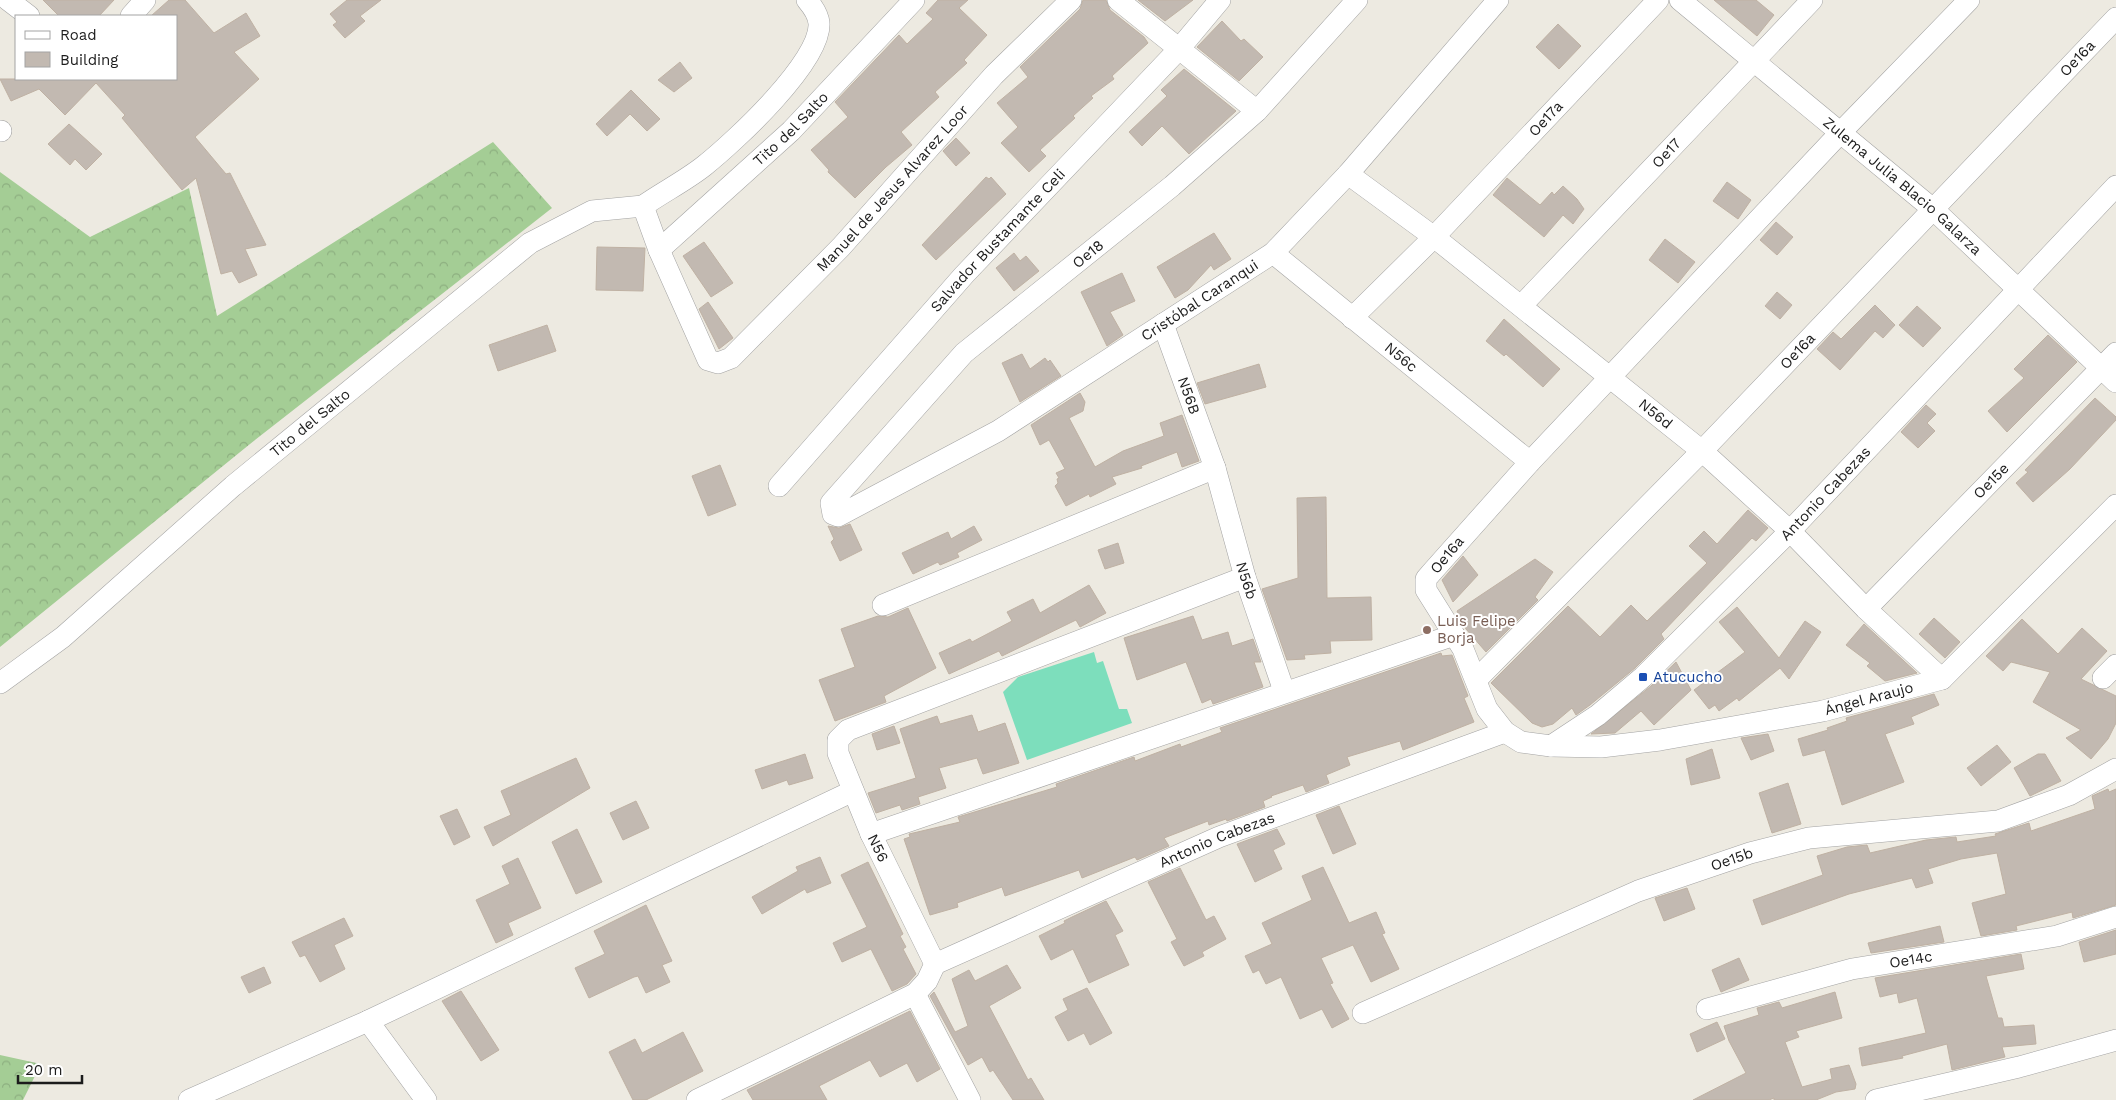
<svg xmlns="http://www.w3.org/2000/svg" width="2116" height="1100" font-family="'Work Sans',sans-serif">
<defs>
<pattern id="forest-crowns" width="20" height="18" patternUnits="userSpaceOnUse" patternTransform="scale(1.25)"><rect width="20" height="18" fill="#a4cd95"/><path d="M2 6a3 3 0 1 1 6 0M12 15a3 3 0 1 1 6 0" fill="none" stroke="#8daf80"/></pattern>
</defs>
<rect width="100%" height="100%" fill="#edeae1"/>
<!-- forest -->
<path fill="url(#forest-crowns)" d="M493,142L552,208L250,444L0,647V172L90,237L189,188L217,316Z
M0,1055L41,1064L23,1100H0Z"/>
<!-- pitch -->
<path fill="#7ddebc" d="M1094,652L1097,663L1103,661L1119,709H1127L1132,723L1027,760L1003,692L1018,677Z"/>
<!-- building -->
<path fill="#c2b9b1" stroke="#bfb1a3" d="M43,0H114L99,16H59Z
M169,0H185L214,33L246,13L260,36L234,52L259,79L195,137L226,174L230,173L266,245L245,249L257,275L239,283L232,271L221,274L196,178L182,190L122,118L125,115L96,83L65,115L39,89L11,101L0,79H176V16H151Z
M347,0H381L360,16L365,21L345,38L333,25L337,22L330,14Z
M938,0H968L959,8L987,35L964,60L967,63L935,92L939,97L901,132L912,145L886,167L855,198L828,172L829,170L811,150L848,117L835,102L899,35L907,44L933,19L926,13Z
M1083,0H1106L1110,10L1144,37L1148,43L1112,76L1114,79L1091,96L1093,98L1073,116L1075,118L1040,150L1046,156L1029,172L1001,143L1018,127L997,103L1028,77L1020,67L1080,9Z
M1138,0H1193L1165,21Z
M1714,0H1756L1774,15L1757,36Z
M1222,21L1241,41L1244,39L1263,57L1239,81L1197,47Z
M1558,24L1581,46L1559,69L1536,47Z
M680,62L692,78L674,92L658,80Z
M1184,69L1236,111L1189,154L1162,126L1142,146L1129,132L1167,96L1161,90Z
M631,90L660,119L647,131L630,114L607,136L596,124Z
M69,124L102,154L86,170L75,159L70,165L48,144Z
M956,138L970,153L956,166L943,151Z
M986,177L989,179L991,177L1006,194L936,260L922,245Z
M1507,178L1540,205L1552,192L1554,195L1563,186L1577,199L1584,209L1573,224L1563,215L1544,237L1493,195Z
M1727,182L1751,200L1738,219L1713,201Z
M1776,222L1793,237L1777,255L1760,240Z
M1214,233L1231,259L1214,270L1211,265L1188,290L1175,298L1157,267Z
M1665,239L1695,262L1678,283L1649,260Z
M704,242L733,283L711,297L683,256Z
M597,247L645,248L643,291L596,290Z
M1014,253L1020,261L1026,256L1039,271L1014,291L996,268Z
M1122,273L1135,301L1110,312L1123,335L1107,346L1081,292Z
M1777,292L1792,305L1780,319L1765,306Z
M708,302L733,338L719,349L699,309Z
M1875,305L1895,325L1883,338L1875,331L1840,370L1817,349L1833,332L1841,339Z
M1917,306L1941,328L1923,347L1899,325Z
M1504,319L1560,369L1543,387L1506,354L1504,356L1486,341Z
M547,325L556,351L498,371L489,345Z
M2048,335L2077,362L2007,432L1988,411L2024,378L2014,369Z
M1022,354L1030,369L1045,358L1048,362L1050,360L1061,376L1020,402L1002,363Z
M1259,364L1266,387L1205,404L1197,383Z
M1080,393L1085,402L1083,411L1069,418L1095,467L1123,451L1164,436L1160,423L1182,415L1199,461L1182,467L1177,452L1141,466L1142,468L1112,477L1116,484L1090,497L1089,494L1066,506L1055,486L1058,483L1057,479L1059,478L1056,473L1065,469L1049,440L1040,445L1031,425Z
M2095,398L2116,417V420L2070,469L2033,502L2016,483L2028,472L2025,470Z
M1926,405L1936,414L1927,423L1935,431L1918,448L1901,432Z
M720,465L736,505L708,516L692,476Z
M1326,497L1327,598L1371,597L1372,640L1330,641L1331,653L1304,655L1305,659L1287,660L1262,589L1298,578L1297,498Z
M1748,510L1768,528L1756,541L1752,538L1661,634L1664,639L1635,668L1590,705L1576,715L1572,708L1553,724L1542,727L1532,723L1491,683L1568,606L1600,637L1631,605L1647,621L1707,563L1689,546L1704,531L1717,544Z
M850,524L862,550L840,561L831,542L834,539L828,526L839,528Z
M974,526L982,540L957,553L959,557L940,565L938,562L913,574L902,553L948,532L951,539Z
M1118,543L1124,563L1105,569L1098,550Z
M1463,556L1478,575L1453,602L1442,580Z
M1535,559L1553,572L1535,597L1538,600L1486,652L1466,629L1457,611Z
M1089,585L1106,613L1080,627L1076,620L1002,656L999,651L949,674L939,653L970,639L972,642L1012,621L1007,612L1033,599L1040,613Z
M1737,607L1779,658L1805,621L1821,632L1789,679L1780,668L1739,701L1737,698L1719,711L1715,705L1709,709L1694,690L1745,652L1719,622Z
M908,608L936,668L884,696L886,702L835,721L819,680L855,667L841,629L878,616L888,617Z
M1193,616L1202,640L1228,632L1232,646L1253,639L1261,662H1254L1263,687L1213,704L1211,699L1202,703L1186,662L1137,680L1124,638Z
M1934,618L1960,642L1945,658L1919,634Z
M2022,619L2058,654L2082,628L2107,651L2081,679L2116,696V723L2108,739L2091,759L2066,738L2081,730L2033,702L2050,672L2011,662L2003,671L1986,656Z
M1864,624L1917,673L1885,681L1867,666L1870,663L1846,645Z
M1441,653L1442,656L1452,655L1468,696L1464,698L1474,722L1403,750L1400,741L1347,757L1350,765L1326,775L1329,783L1306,792L1303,785L1271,796L1272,797L1263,801L1265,807L1227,821L1226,819L1209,825L1208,821L1164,838L1169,846L1137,860L1135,857L1082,878L1079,870L1005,896L1002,887L957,903L958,907L930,915L904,839L910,837L909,834L960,822L958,817L1057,787L1056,784L1134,757L1135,761L1180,744L1181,747L1222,732L1220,728Z
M1676,662L1691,690L1654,725L1641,711L1615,733L1591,734L1651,686Z
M1934,694L1939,705L1911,717L1914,724L1885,734L1904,782L1842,805L1825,750L1803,756L1798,739L1828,730L1827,728L1847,721L1846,718Z
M972,715L978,732L1005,723L1019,763L983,774L977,758L939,768L946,788L918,797L920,804L902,810L900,805L876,813L868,793L916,778L900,729L937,716L940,724Z
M894,726L900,743L877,750L872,734Z
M1768,734L1774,751L1751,760L1741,738Z
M1997,745L2011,762L1981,786L1967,768Z
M1712,749L1720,778L1691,785L1686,759Z
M805,754L813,778L789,785L787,780L762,789L755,770Z
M2038,754H2045L2061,781L2030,796L2014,768Z
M576,758L590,788L493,846L484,827L511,815L501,791Z
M1788,783L1801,824L1772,833L1759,793Z
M2108,789L2109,792L2116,789V905L2073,918L2072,912L2016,926L2017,930L1981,936L1972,903L2006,894L1997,853L1961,859L1928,869L1933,883L1916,888L1912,878L1849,894L1762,925L1753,900L1823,875L1817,856L1847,847L1867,845L1870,853L1926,840L1956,837L1957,842L1996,836L1995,834L2029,823L2031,831L2095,809L2092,796Z
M636,801L649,828L623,840L610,813Z
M1339,806L1356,844L1333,854L1316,815Z
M457,809L470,837L454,845L440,816Z
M577,829L602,882L576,894L552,842Z
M1277,829L1285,844L1273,850L1282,869L1255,882L1237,844Z
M820,857L831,883L807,893L805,889L762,914L752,897L798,871L796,867Z
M518,858L541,908L508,923L513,935L496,943L476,900L510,884L502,866Z
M868,862L903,934L900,936L906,947L903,949L916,974L907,984L892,991L871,949L842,962L833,943L867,927L841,875Z
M1323,867L1349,923L1376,912L1385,933L1382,934L1399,969L1371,982L1353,945L1321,958L1333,983L1330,984L1349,1019L1332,1028L1322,1009L1300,1019L1281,977L1266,984L1259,970L1253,973L1245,956L1272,944L1262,923L1312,900L1302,876Z
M1180,868L1206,920L1214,916L1226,939L1202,952L1204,956L1184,966L1171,942L1177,939L1148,882Z
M1687,888L1695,909L1664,921L1655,898Z
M1106,901L1123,931L1115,935L1129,965L1089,983L1073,949L1051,960L1039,936L1065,923L1064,921L1072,917Z
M646,905L672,961L662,965L670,982L646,993L638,976L634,977L589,998L575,968L605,954L594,931Z
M344,918L353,936L334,945L345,969L320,982L305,955L300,957L292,942Z
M1940,926L1944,942L1871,953L1868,943Z
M2116,930V954L2084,962L2079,942Z
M2021,954L2024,969L1986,976L1998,1018H2002L2004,1027L2034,1025L2036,1044L2002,1047L2005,1057L1952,1070L1947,1044L1902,1056L1903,1058L1862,1066L1859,1048L1926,1033L1917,998L1899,1003L1897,993L1880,997L1875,978Z
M1739,958L1749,980L1721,992L1712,970Z
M1007,965L1021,988L989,1006L1028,1080L1031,1078L1044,1100H1013L993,1070L990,1072L982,1057L968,1065L930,996L934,992L955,1032L968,1026L952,979L969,970L975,981Z
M264,967L271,983L249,993L241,977Z
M1087,988L1112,1033L1090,1045L1084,1033L1068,1041L1055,1017L1068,1010L1063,999Z
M461,991L499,1050L481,1061L442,1001Z
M1835,992L1842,1018L1796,1031L1799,1037L1785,1042L1802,1087L1832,1079L1830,1069L1849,1065L1856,1084L1855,1089L1836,1092L1816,1100H1774V1098L1769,1100H1693L1746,1073L1729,1041L1724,1026L1759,1015L1757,1008L1779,1002L1782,1008Z
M910,1011L940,1069L917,1082L907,1063L880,1077L870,1060L819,1086L827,1100H753L747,1090Z
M1717,1022L1725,1039L1697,1052L1690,1034Z
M683,1032L703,1071L646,1100H633L609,1052L635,1039L642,1053Z"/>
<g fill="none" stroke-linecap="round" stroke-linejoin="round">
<defs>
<g id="minor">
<path d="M8,0L29,16"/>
<path d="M1118,0L1257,111"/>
<path id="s1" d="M1357,0L1257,111L1172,186L964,353L831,503L833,514L838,516L998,431L1273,253L1348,174L1498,0"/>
<path id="s2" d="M1680,0L1934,210L2116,382"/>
<path id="s3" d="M1969,0L1841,132L1530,462L1432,572L1426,579V590L1463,649L1487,709L1505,732L1521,742L1551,746L1601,747L1660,740L1823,711L1942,679L2116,505"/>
<path d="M131,16L145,0"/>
<path d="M0,131H1"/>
<path id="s4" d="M1348,174L1434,237L1702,451L1790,531L1866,609L1942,679"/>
<path id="s5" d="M643,206L659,250L708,360L718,363L731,358L841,247L994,75L1071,0"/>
<path d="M643,206C663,192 685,181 704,166C733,143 822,61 819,23C818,14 813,7 807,0"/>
<path id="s6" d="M659,250L791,131L914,0"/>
<path id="s7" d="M1273,253L1530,462"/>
<path id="s8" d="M1521,306L1812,0"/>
<path id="s9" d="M1352,318L1434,237L1658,0"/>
<path id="s10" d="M1163,324L1215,468L1245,577L1284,691"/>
<path id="s11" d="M779,486L964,275L1179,49L1220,0"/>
<path d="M883,605L1215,468"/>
<path id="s12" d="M1866,609L2116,353"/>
<path d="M2103,678L2116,665"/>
<path id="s13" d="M1476,680L1702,451L2116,18"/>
<path id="s14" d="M0,683L63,637L233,486L530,243L592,211L643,206"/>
<path id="s15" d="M1551,746L1598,715L1643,677L1790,531L2116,186"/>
<path d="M871,834L1454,635"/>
<path d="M935,964L871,834L838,753V740L848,730L1245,577"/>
<path id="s16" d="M935,964L1219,837L1505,732"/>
<path d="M915,994L970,1100"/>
<path id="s17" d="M1707,1009L1852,969L2057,936L2116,917"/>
<path id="s18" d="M1363,1013L1638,891L1750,853L1809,838L1998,821L2069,795L2116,769"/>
<path d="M189,1100L368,1021"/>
<path d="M426,1100L368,1021L853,791"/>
<path d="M697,1100L915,994L927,981L935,964"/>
<path d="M1876,1100L2019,1067L2116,1040"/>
</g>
</defs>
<!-- minor casing -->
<use href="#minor" stroke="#a3a3a3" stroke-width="22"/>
<!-- minor -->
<use href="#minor" stroke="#fff" stroke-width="21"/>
</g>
<!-- markers -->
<circle fill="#8d6e63" stroke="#fff" stroke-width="2" cx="1427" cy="630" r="5"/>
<rect fill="#1a4fb4" stroke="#fff" stroke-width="2" x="1638" y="672" width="10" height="10" rx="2.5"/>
<g text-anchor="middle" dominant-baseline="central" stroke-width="4" stroke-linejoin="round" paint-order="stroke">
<!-- street labels -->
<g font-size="15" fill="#1c1c1c" stroke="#fff">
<text stroke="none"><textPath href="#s13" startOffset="865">Oe16a</textPath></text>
<text stroke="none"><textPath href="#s9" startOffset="278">Oe17a</textPath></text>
<text stroke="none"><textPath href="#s6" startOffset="179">Tito del Salto</textPath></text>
<text stroke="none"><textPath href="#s8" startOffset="211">Oe17</textPath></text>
<text stroke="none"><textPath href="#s5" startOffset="426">Manuel de Jesus Alvarez Loor</textPath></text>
<text stroke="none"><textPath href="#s2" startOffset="290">Zulema Julia Blacio Galarza</textPath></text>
<text stroke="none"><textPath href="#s11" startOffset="329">Salvador Bustamante Celi</textPath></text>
<text transform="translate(1088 254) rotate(-39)">Oe18</text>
<text stroke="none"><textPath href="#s1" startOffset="1168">Cristóbal Caranqui</textPath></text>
<text stroke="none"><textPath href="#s13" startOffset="460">Oe16a</textPath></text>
<text stroke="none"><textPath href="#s7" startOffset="165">N56c</textPath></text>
<text stroke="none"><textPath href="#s10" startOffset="76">N56B</textPath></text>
<text stroke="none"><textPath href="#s4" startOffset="390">N56d</textPath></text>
<text stroke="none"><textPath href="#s14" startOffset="405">Tito del Salto</textPath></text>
<text stroke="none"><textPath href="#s12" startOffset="179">Oe15e</textPath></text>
<text stroke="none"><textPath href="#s15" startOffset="374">Antonio Cabezas</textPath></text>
<text transform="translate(1447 555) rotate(-50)">Oe16a</text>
<text stroke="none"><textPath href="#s10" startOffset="270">N56b</textPath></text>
<text stroke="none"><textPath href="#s3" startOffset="1340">Ángel Araujo</textPath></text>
<text stroke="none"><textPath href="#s16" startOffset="308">Antonio Cabezas</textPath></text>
<text transform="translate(878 848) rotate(64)">N56</text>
<text stroke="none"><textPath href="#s18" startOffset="400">Oe15b</textPath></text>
<text stroke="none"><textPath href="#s17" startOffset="210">Oe14c</textPath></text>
</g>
<!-- education labels -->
<g font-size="15" fill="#785e54" stroke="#fff" text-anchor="start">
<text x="1437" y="621">Luis Felipe<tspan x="1437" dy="17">Borja</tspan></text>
</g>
<!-- transit labels -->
<g font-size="15" fill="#164399" stroke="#fff" text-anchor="start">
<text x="1653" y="677">Atucucho</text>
</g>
</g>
<!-- legend -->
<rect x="15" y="15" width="162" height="65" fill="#ffffff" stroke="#a4a4a4"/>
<rect x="25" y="31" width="25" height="8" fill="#ffffff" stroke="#a4a4a4"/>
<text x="60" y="40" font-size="15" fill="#1c1c1c">Road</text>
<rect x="25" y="52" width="25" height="15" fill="#c2b9b1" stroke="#a4a4a4"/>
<text x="60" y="65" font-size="15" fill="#1c1c1c">Building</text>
<!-- scale -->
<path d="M18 1075v8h64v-8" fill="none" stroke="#1c1c1c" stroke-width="2.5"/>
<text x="25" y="1075" font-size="15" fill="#1c1c1c" stroke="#ffffff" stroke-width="4" paint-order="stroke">20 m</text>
</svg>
